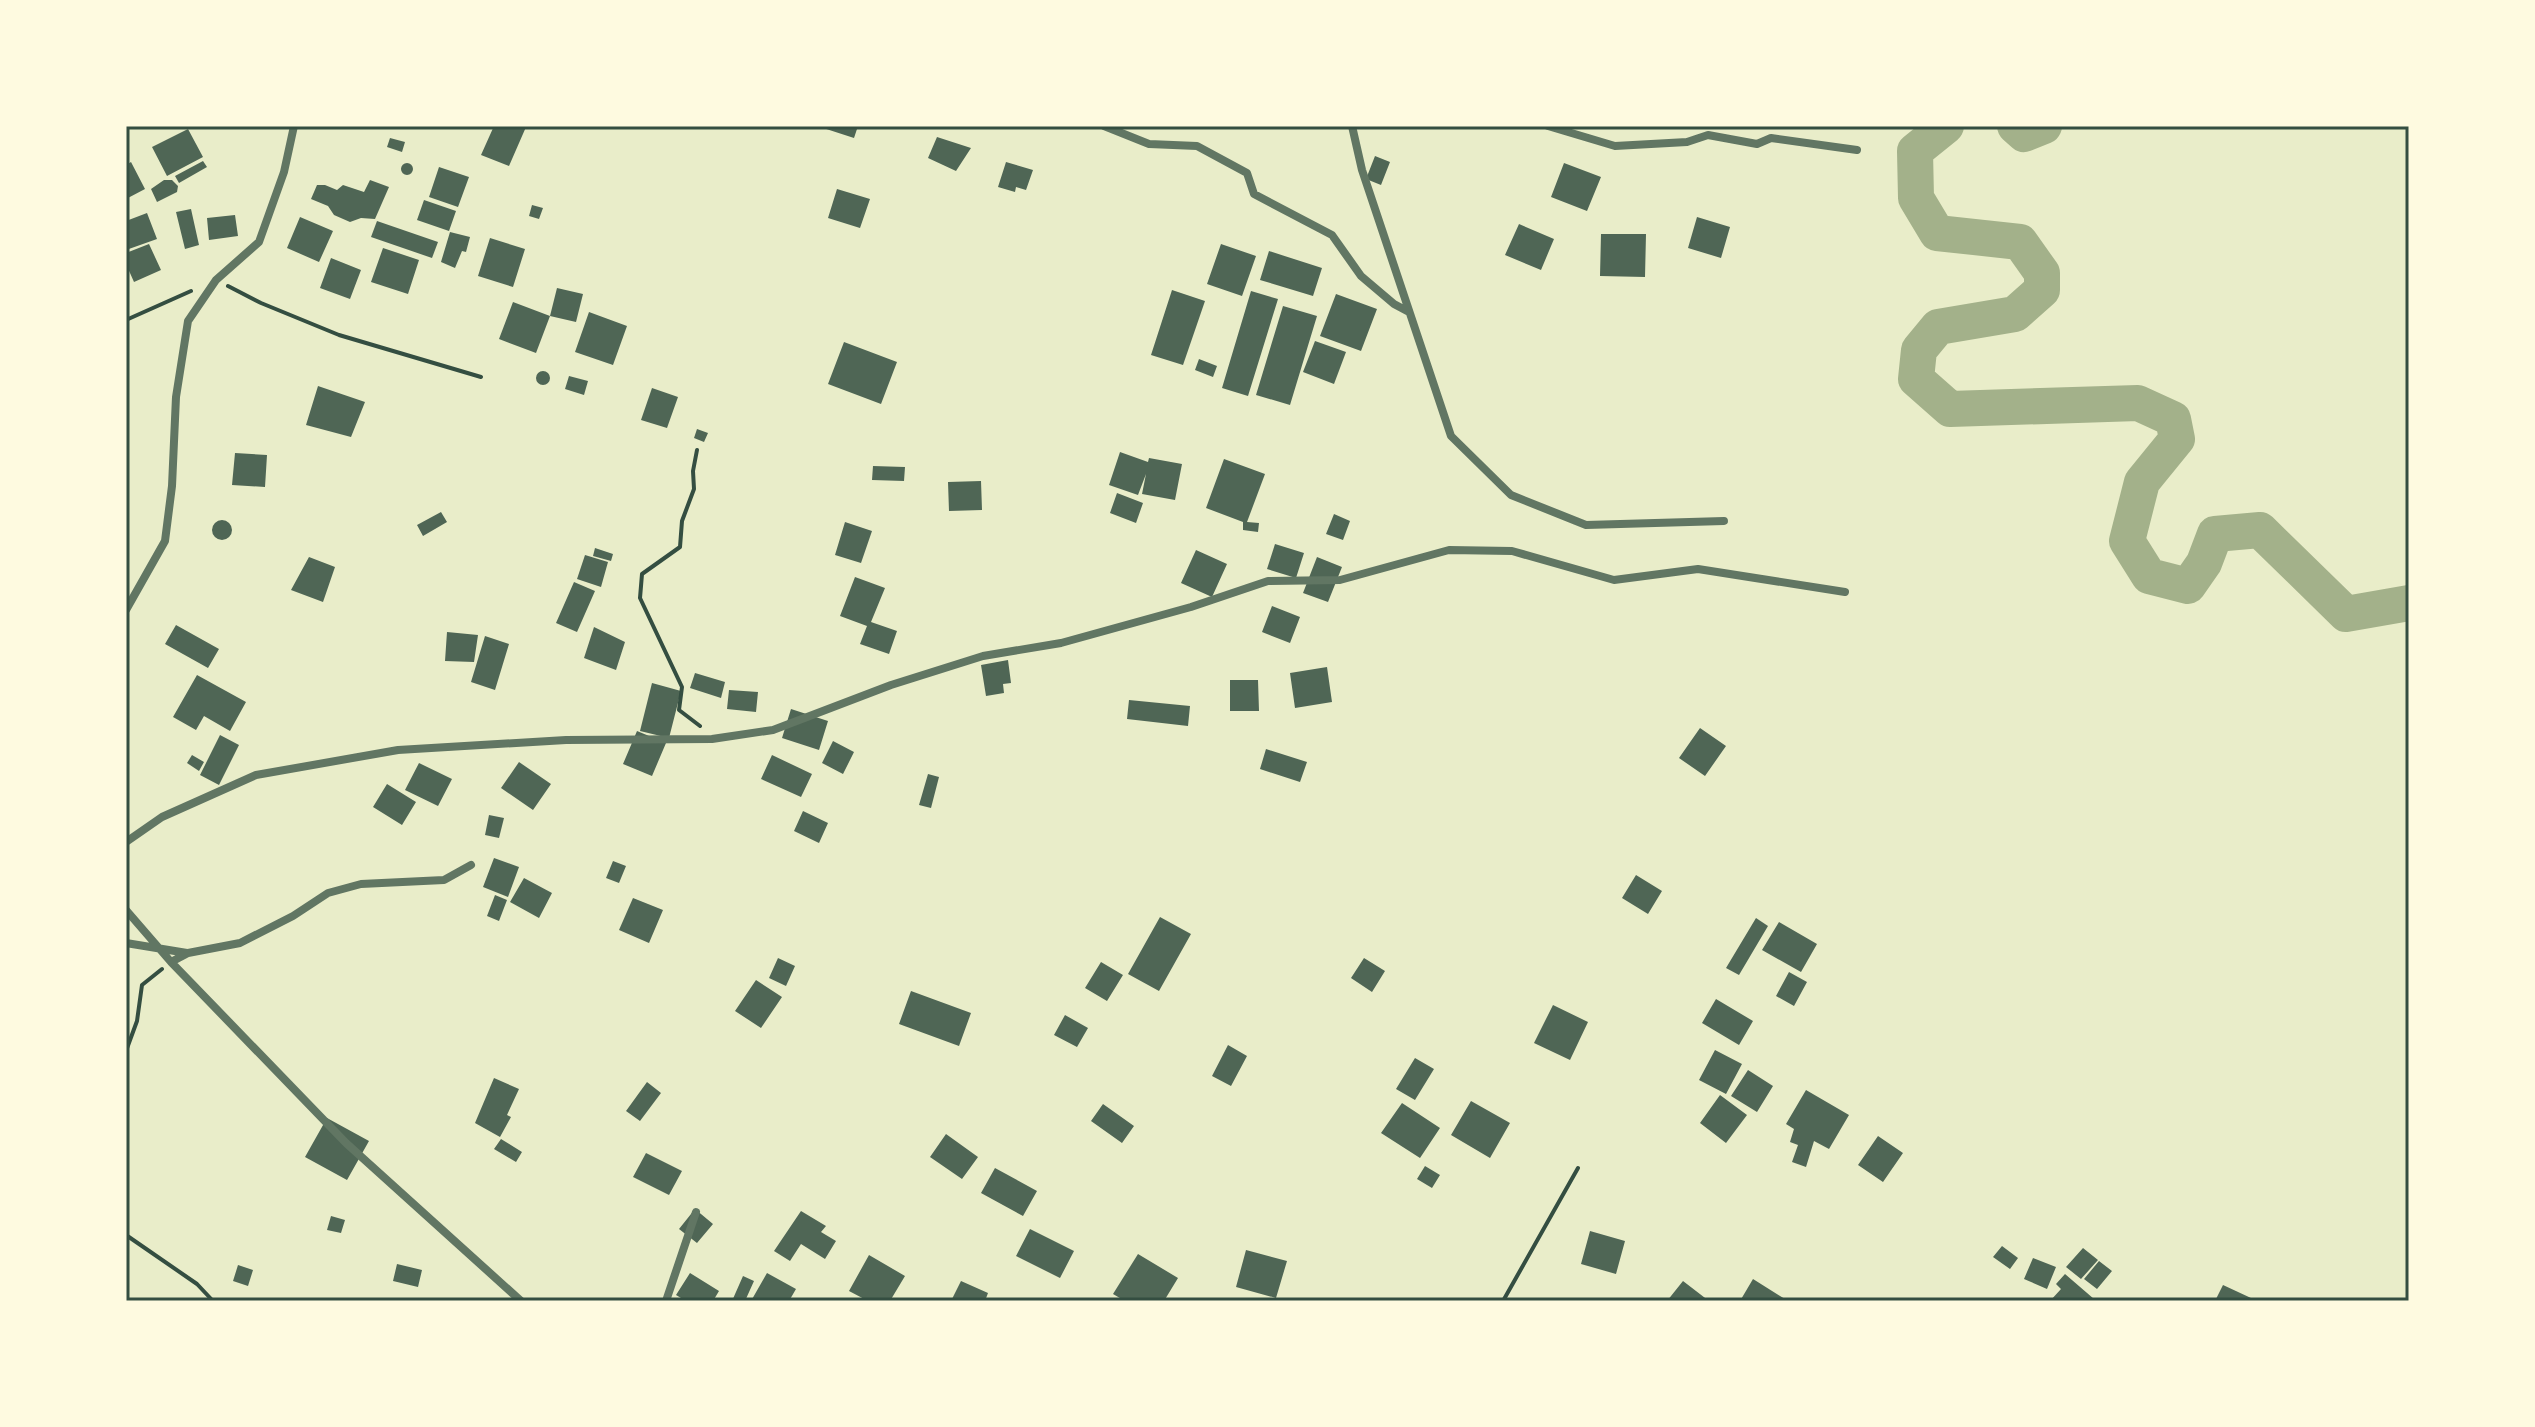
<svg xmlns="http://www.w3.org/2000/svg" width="2535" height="1427" font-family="Figtree,sans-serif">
<rect width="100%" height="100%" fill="#e9edc9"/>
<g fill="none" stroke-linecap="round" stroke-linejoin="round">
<!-- river -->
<path stroke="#a3b18a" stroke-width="36" d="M1946,126L1915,151L1916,198L1937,233L2020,242L2042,273V290L2015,314L1938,327L1919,350L1916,379L1950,409L2138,403L2173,419L2177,439L2142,482L2127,541L2149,576L2188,586L2204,563L2215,534L2260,530L2346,614L2409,603
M2015,126L2024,134L2044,126"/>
</g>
<!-- building -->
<path fill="#4f6655" d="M494,126L526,127L509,166L481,155Z
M817,126H858L854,138Z
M188,129L203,157L167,176L152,147Z
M937,137L971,148L956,171L928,158Z
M390,138L405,142L402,152L387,147Z
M1375,156L1390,162L1381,185L1366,179Z
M203,161L207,167L179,183L175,176Z
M131,162L145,189L126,199V165Z
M1006,162L1033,170L1026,190L1016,187L1015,192L998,187Z
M401 169a6 6 0 1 1 12 0a6 6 0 1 1-12 0Z
M1564,163L1601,177L1587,211L1551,197Z
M439,167L469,177L458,207L429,197Z
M164,180H172L178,186L177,192L157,202L151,189Z
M370,180L389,187L375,219L361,218L350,222L334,215L328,206L311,199L317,185H325L337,190L343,185L364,192Z
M837,189L870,199L860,228L828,218Z
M424,200L456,211L449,231L417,220Z
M532,205L543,208L539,219L529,216Z
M191,209L199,245L185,249L176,212Z
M147,213L157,239L126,250V221Z
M235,215L238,236L209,240L207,218Z
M300,217L333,231L319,262L287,248Z
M1697,217L1730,227L1721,258L1688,248Z
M377,221L438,242L432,258L371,237Z
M1519,224L1554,239L1541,270L1505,255Z
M450,232L470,237L466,252L462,251L455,268L441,262Z
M1601,234H1646L1645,277L1600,276Z
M490,238L525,249L513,287L478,276Z
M149,244L161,270L134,282L126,264V253Z
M1221,244L1256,256L1242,296L1207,284Z
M383,248L419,260L408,294L371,282Z
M1269,251L1322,268L1313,296L1260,280Z
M331,258L361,270L350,299L320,288Z
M557,288L583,294L576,322L550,316Z
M1172,290L1205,301L1183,365L1151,355Z
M1251,291L1278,299L1248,396L1222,388Z
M1336,294L1377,309L1361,351L1320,336Z
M513,302L550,316L536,353L499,339Z
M1283,306L1317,316L1290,405L1256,395Z
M589,312L627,326L613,365L575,352Z
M1315,341L1346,352L1334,384L1303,372Z
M844,342L897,362L881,404L828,384Z
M1199,359L1217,366L1213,377L1195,370Z
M536 378a7 7 0 1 1 14 0a7 7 0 1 1-14 0Z
M569,376L588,381L584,395L565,389Z
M318,386L365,402L351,437L306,425Z
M652,388L678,397L667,428L641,420Z
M697,429L708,433L704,442L694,438Z
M1120,452L1148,462L1149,458L1182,464L1175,500L1142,494L1146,474L1138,495L1109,485Z
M235,453L267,455L265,487L232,485Z
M1224,459L1265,474L1247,522L1259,523L1258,532L1243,530V522L1206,508Z
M873,466L905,467L904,481L872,480Z
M981,481L982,510L949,511L948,482Z
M1117,493L1143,503L1136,523L1110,513Z
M441,512L447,522L423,536L417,525Z
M1334,514L1350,521L1343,540L1326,534Z
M212 530a10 10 0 1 1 20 0a10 10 0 1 1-20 0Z
M845,522L872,531L861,563L835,555Z
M1275,544L1304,553L1296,578L1267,569Z
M595,548L613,554L611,561L593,556Z
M1196,550L1227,564L1212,597L1181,583Z
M585,555L608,562L601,587L577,579Z
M309,557L335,567L323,602L291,590Z
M1317,557L1342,567L1328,602L1303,593Z
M855,577L885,588L871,622L897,631L889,654L860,644L867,626L840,616Z
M574,582L595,591L577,632L556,623Z
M1272,606L1300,617L1290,643L1262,632Z
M176,625L219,649L208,668L165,644Z
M594,627L625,642L616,670L584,658Z
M447,632L478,635L474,662L445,661Z
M485,636L509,644L495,690L471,682Z
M1008,660L1011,683L1003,684L1004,693L986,696L981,665Z
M1327,667L1332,702L1295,708L1290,673Z
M695,673L725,682L721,698L690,688Z
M197,675L246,702L230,731L204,716L196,730L173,717Z
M1230,680H1258L1259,711H1230Z
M652,683L681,691L669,738L640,731Z
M729,690L758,692L756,712L727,709Z
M1129,700L1190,706L1188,726L1127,719Z
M791,709L828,721L819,750L782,738Z
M1700,728L1726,746L1705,776L1679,758Z
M637,731L666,743L652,776L623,764Z
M220,735L239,745L219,785L200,775Z
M833,741L854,752L843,774L822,763Z
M1266,749L1307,762L1300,782L1260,769Z
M192,755L204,762L199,771L187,763Z
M772,755L812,774L801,797L761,779Z
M519,762L551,784L533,810L501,788Z
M419,763L452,779L438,806L405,790Z
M928,774L939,777L931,808L919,805Z
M387,784L416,802L402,825L373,807Z
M803,811L828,823L819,843L794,831Z
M489,815L504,818L499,838L485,835Z
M494,858L519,867L508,897L483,887Z
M613,861L626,866L619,883L606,878Z
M1636,875L1662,891L1648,914L1622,898Z
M524,878L552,893L539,918L510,902Z
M495,895L507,900L499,921L487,916Z
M633,898L663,910L649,943L619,930Z
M1160,917L1191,934L1159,991L1128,974Z
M1756,918L1768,926L1739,975L1726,968Z
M1779,922L1817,944L1801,972L1762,950Z
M778,958L795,966L786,986L769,978Z
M1364,958L1385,971L1372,992L1351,978Z
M1101,962L1123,975L1107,1001L1085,988Z
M1789,972L1807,982L1794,1006L1776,996Z
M756,980L782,997L761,1028L735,1011Z
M911,991L971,1013L959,1046L899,1024Z
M1716,999L1753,1021L1739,1045L1702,1023Z
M1553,1005L1588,1022L1570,1060L1534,1043Z
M1065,1015L1088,1028L1077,1047L1054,1035Z
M1228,1045L1247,1056L1231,1086L1212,1076Z
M1715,1050L1742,1064L1726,1094L1699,1080Z
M1415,1058L1434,1069L1415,1100L1396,1089Z
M1748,1070L1773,1086L1757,1112L1731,1096Z
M494,1078L519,1089L507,1115L511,1117L500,1137L475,1123Z
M647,1082L661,1093L640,1121L626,1111Z
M1806,1090L1849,1115L1829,1149L1814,1141L1806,1167L1792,1162L1798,1145L1790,1142L1794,1129L1786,1124Z
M1720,1095L1747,1115L1726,1143L1700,1123Z
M1471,1101L1510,1123L1490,1158L1451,1135Z
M1402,1103L1440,1128L1420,1158L1381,1133Z
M1103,1104L1134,1126L1122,1143L1091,1121Z
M327,1118L369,1141L347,1180L305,1157Z
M946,1134L978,1157L962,1179L930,1157Z
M1878,1136L1903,1153L1883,1182L1858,1165Z
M501,1139L522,1152L516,1162L494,1149Z
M646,1153L682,1171L669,1195L633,1177Z
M1425,1166L1440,1175L1432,1188L1417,1179Z
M995,1168L1037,1191L1023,1216L981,1193Z
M695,1209L713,1224L697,1243L679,1229Z
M801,1211L826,1226L821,1232L836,1241L825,1259L801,1244L790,1261L774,1251Z
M331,1216L345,1220L341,1233L327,1230Z
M1030,1229L1074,1251L1060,1278L1016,1256Z
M1590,1231L1625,1241L1616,1274L1581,1264Z
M2002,1246L2018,1258L2010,1269L1993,1257Z
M2083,1248L2098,1260L2081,1279L2066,1267Z
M1246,1250L1287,1261L1276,1298L1236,1287Z
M1138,1254L1178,1278L1164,1301H1125L1113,1294Z
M869,1255L905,1276L890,1301H868L849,1291Z
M2033,1258L2056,1267L2047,1289L2024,1279Z
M2099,1261L2112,1271L2097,1289L2084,1279Z
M397,1264L422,1270L418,1287L393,1281Z
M238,1265L253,1270L248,1286L233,1281Z
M690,1273L719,1291L713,1301H686L676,1295Z
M767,1273L796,1289L789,1301H751Z
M2065,1274L2094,1299L2092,1301H2050L2061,1289L2056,1284Z
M743,1276L754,1281L745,1301H732Z
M1753,1279L1785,1299L1784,1301H1740Z
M961,1281L988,1293L985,1301H951Z
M1683,1281L1709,1301H1667Z
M2223,1285L2251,1298L2250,1301H2215Z"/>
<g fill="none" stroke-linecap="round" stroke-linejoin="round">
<!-- path -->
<path stroke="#344e41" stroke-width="4" d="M228,286L261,303L339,335L481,377
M126,320L191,291
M697,450L693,471L694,489L682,521L680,547L642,574L640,598L682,687L679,710L700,726
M126,1051L137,1021L142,985L162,969
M126,1235L197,1284L213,1301
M1503,1301L1578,1168"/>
<!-- minor -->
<path stroke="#617663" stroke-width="8" d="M1104,126L1149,144L1197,146L1247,173L1254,194L1332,235L1361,276L1394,304L1409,312
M1352,126L1362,170L1451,436L1511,495L1586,525L1724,521
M1548,126L1615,146L1687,142L1708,135L1757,144L1771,138L1857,150
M126,610L165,541L172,486L176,397L188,321L216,280L259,242L284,172L294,126
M126,842L162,817L256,775L398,750L566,740L712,739L773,730L891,685L983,656L1061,643L1191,607L1268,581L1340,580L1449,550L1512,551L1614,580L1698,569L1845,592
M126,910L171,962L346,1143L521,1301
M126,943L187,953
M171,962L188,953L240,943L293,916L328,893L361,884L444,880L471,865
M666,1301L696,1212"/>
</g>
<!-- border -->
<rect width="2535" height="1427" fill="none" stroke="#fefae0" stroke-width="256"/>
<rect x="128" y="128" width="2279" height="1171" fill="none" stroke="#344e41" stroke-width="3"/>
</svg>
